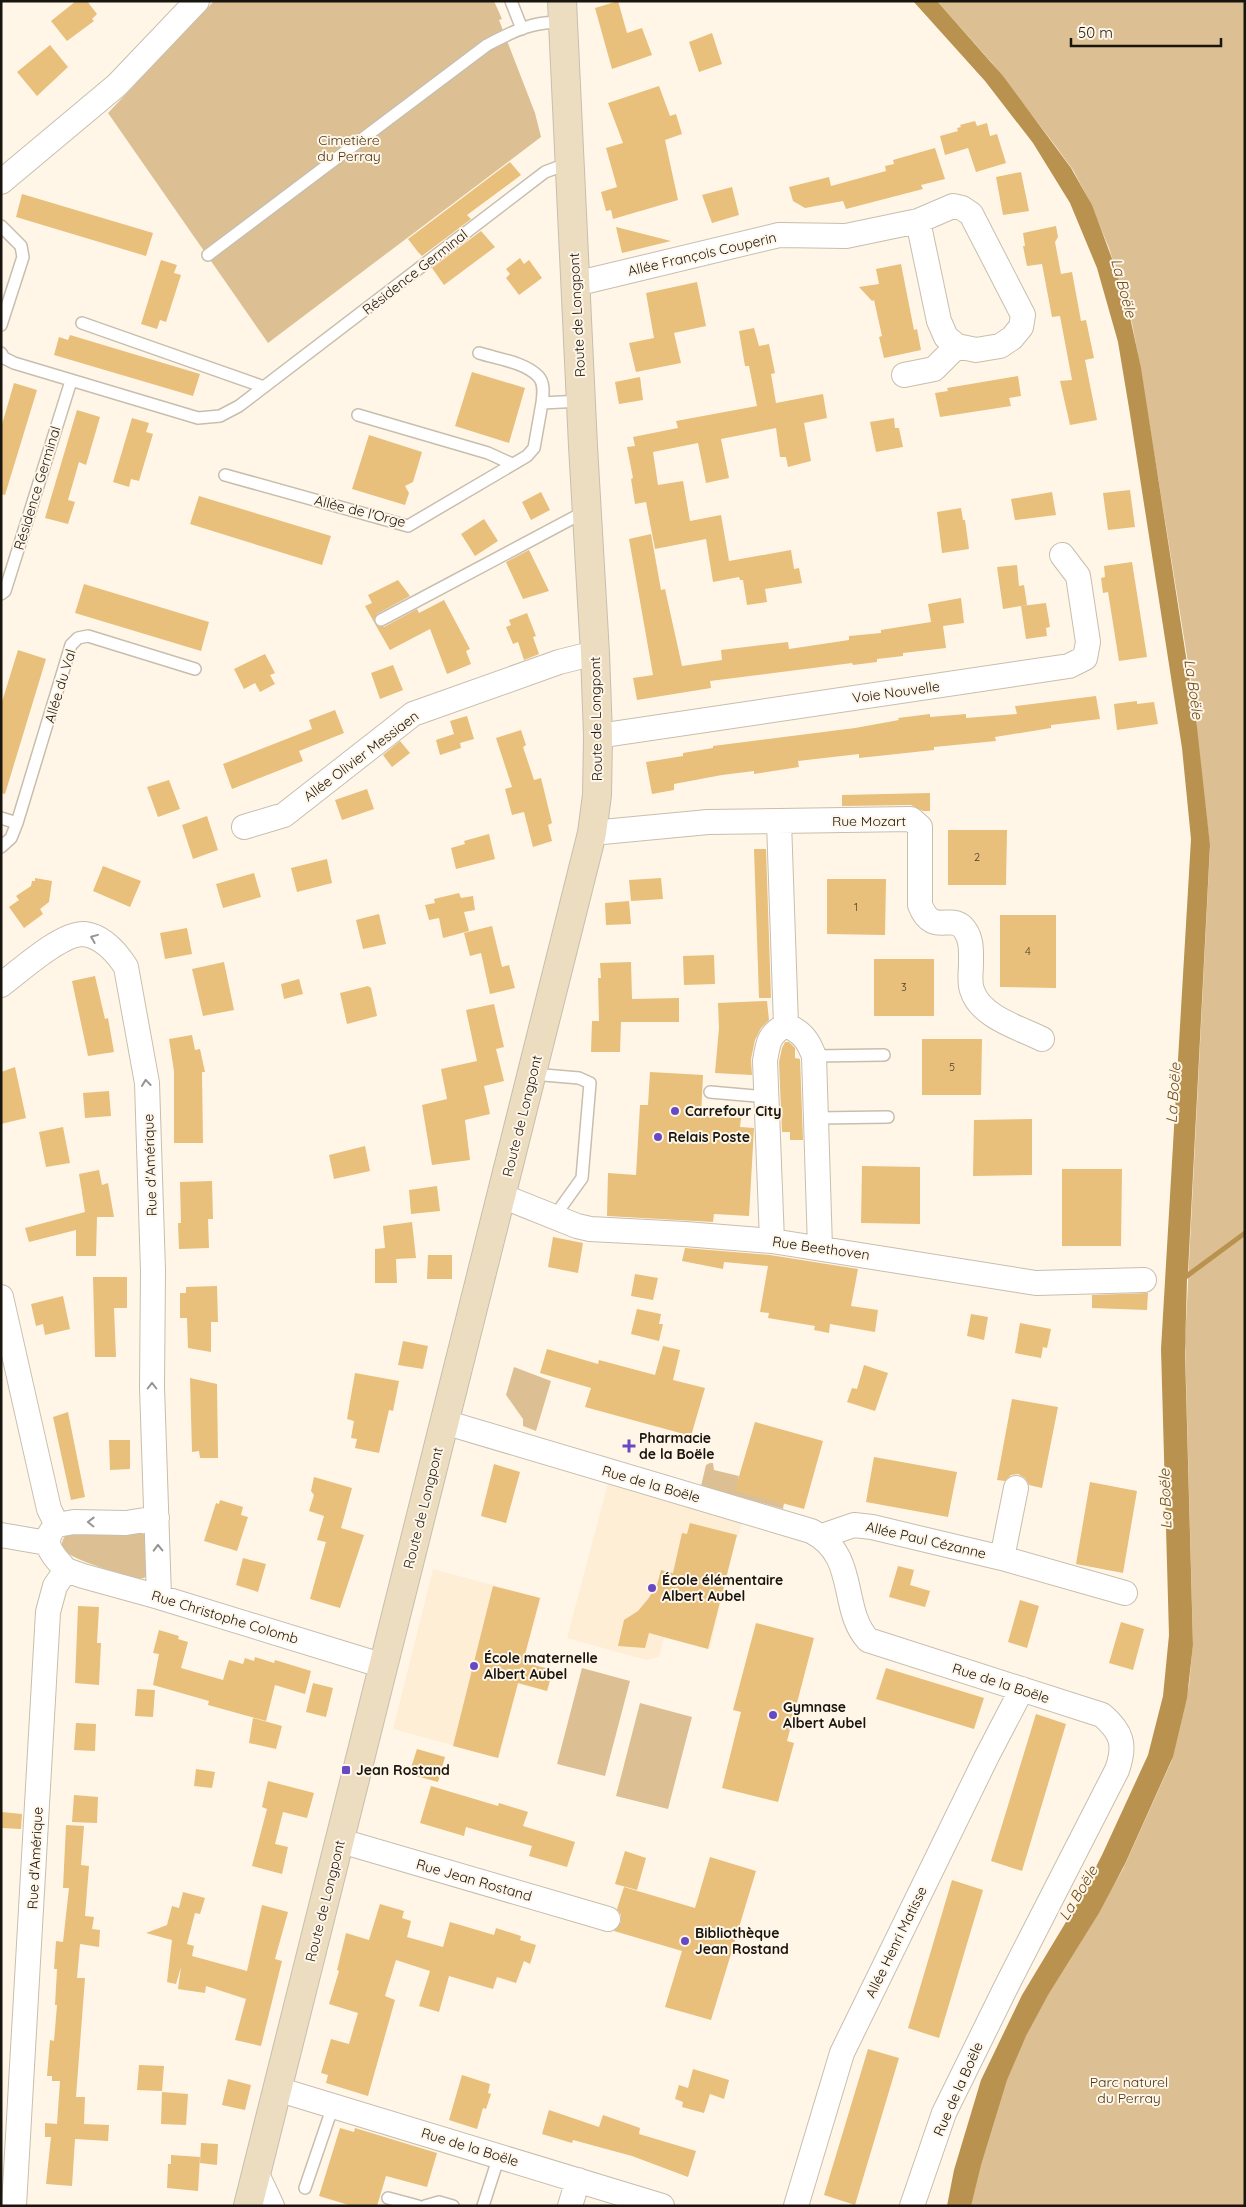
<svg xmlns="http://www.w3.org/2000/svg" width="1246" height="2207" font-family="Quicksand,sans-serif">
<rect width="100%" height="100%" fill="#fff6e8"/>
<!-- built -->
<path fill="#feeed6" d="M608,1483L742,1522L738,1538L736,1537L710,1649L664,1638L659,1657L646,1660L567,1638Z
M433,1569L541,1598L523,1662L553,1670L547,1691L518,1684L499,1758L393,1729Z"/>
<!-- green -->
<path fill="#dcc093" d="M214,1H494L502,19L499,20L535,113L541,137L268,343L108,113Z
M937,1H1245V2206H970L980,2162L1009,2070L1043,2001L1084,1936L1123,1869L1172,1760L1189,1685L1193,1643L1185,1342L1210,847L1191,681L1140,366L1132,323L1109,248L1088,198L1073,170L1054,144L992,63Z
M514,1367L551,1381L536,1431L523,1426V1419L506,1395Z
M710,1463H713L714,1470L739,1476L736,1490L784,1503L783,1509L701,1486L706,1465Z
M141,1531L148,1539L149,1574L144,1578L139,1579C123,1574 73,1561 64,1550C59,1545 64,1536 68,1533Z
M582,1668L630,1681L605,1776L557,1764Z
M640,1703L692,1717L668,1809L616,1796Z"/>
<!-- water -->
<path fill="#ba924f" d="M913,1H937L1003,76L1071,168L1092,205L1114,264L1130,317L1141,368L1197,727L1210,845L1188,1272L1245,1230V1236L1187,1279L1185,1352L1193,1645L1187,1698L1173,1757L1125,1864L1099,1913L1048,1995L1026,2036L1007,2080L981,2165L971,2206H947L954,2170L981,2080L1022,1995L1078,1902L1102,1855L1148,1755L1163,1696L1169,1635L1161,1349L1191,839L1182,748L1130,414L1118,342L1097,268L1070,203L1033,143L985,81Z"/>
<!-- building -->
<path fill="#e8bf7b" d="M76,1H87L97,14L92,19L94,21L67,41L51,21Z
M618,1L627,33L642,28L652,55L612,69L595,8Z
M712,33L722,64L699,72L689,42Z
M50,45L68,67L37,96L17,72Z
M659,86L670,116L676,114L682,134L665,140L678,200L613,219L611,210L606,211L601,192L617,187L606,148L623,143L608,103Z
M975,121L977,126L987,123L990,136L997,134L1006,163L976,172L968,148L945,155L940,136L958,131L957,128L961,127L960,125Z
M935,148L945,179L921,185L923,189L846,209L843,201L805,208L793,201L789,187L829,177L831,186L886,171L885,166L894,164L893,160Z
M510,162L521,175L467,215L471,219L422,256L418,252L408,239Z
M1021,172L1029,211L1003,215L996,177Z
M732,187L739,215L712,223L702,195Z
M22,194L153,233L146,256L16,217Z
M1056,226L1058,237L1055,242L1061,274L1072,272L1081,321L1086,320L1094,358L1085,360L1097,420L1070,425L1060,381L1072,380L1060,316L1052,317L1042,264L1027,266L1023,246H1025L1023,233Z
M616,227L671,241L622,253Z
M481,231L495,247L444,285L432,268Z
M520,258L524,264L529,260L542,278L519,295L506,278L510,274L506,269Z
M161,260L177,265L174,273L181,275L166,322L160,320L157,329L141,324Z
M901,264L914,330L917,329L921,350L884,358L879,337L882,336L874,300L872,301L859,287L879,284L876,269Z
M697,282L706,326L674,333L681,363L636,372L629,343L654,338L646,293Z
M754,328L759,346L769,344L775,373L771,374L776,403L823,394L827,418L804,423L811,461L788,467L786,457H780L776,428L721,439L729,478L706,483L698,443L653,452L658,485L683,481L690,521L721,515L729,561L791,550L794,569L799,568L802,583L765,589L767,602L747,605L743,580H740L739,577L713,582L706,539L655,549L646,502L635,504L631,479L633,478L627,447L635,446L633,437L678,428L676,421L757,406L749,366H745L739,331Z
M70,335L200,374L193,396L54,355L59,337L68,340Z
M472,372L525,388L509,443L455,426Z
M1018,376L1021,396L1009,398L1011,406L940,417L935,393L948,391L947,388Z
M640,377L643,400L619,404L615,382Z
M14,383L37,390L5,495L1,494V428Z
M77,410L100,417L86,465L79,462L68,500L75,502L68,524L45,518Z
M132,418L149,423L146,432L153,434L139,481L131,479L129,487L113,482Z
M894,418L895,428H899L903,447L876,452L870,422Z
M369,435L422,452L413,482L405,486L409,493L405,505L352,489Z
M1130,490L1135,527L1108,530L1103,493Z
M541,492L550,510L531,520L522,502Z
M1052,492L1056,515L1015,520L1011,499Z
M199,496L331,536L322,565L190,524Z
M961,508L963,520H965L969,549L942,553L937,512Z
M484,519L498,541L475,556L461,534Z
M651,534L661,590L665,589L682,666L722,660L721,650L788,642L789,649L849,640V636L881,633V630L931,622L928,604L961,598L964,623L943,626L946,648L903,653V656L877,659V662L853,665L852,663L710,681L711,688L637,700L633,678L653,675L629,539Z
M529,550L549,591L523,599L506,562Z
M1132,562L1147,657L1119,661L1108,592L1103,593L1101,578L1105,577L1104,566Z
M1017,565L1019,586L1024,585L1027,605L1003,609L997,567Z
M398,580L410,596L377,614L374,619L375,624L380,627H384L417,609L419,613L444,600L470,649L466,651L471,664L447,674L430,629L390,650L375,624L365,606L372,603L368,595Z
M84,584L209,622L201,651L75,613Z
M1046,603L1050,627L1046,628L1047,636L1026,639L1021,606Z
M527,613L536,636L533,637L539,654L524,660L518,642L513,644L506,627L511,625L509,620Z
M18,650L46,659L5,794L1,793V705Z
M265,654L275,673L270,675L275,684L260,692L255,683L244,689L234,669Z
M393,665L403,690L380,699L371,673Z
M1096,696L1100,719L1051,725V728L995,737L996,741L934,747V750L859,758V754L798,761L799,767L754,774V771L722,775L674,784V790L652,794L646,762L683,756V753L713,748V746L855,728L899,720L898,718L930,714V717L966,714V718L1017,714L1015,706Z
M1137,701V704L1154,702L1158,724L1117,730L1114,704Z
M335,710L344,733L299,751L303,761L232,789L223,764L312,729L309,720Z
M467,716L474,739L460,743L461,748L440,755L436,740L454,734L450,721Z
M521,730L526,745L523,747L534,780L541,778L552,823L548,825L552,841L533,847L524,812L512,815L505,789L512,787L496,738Z
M400,741L410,753L392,767L383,755Z
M169,780L180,809L158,817L147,787Z
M367,789L374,809L342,820L335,800Z
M930,793V811H923L911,805L842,806V795Z
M207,816L218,850L193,859L182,825Z
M948,830H1007L1006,885H948Z
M489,834L495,859L456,869L451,848L465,844L464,841Z
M754,849H766L771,998H759Z
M327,859L332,883L297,892L291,868Z
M103,866L141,881L130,907L93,891Z
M254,873L261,897L223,908L216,884Z
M35,878L52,881L49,902L40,909L43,914L24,928L9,907L19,900L16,896L31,886L32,881H35Z
M661,878L663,899L631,901L629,880Z
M827,879H886L885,935L827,934Z
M459,893L461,898L473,896L475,910L464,912L469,931L443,938L439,918L429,920L425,905L435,903L434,899Z
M629,901L631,924L606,925L605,903Z
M379,914L386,944L363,949L356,920Z
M1000,915H1056V988L1000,987Z
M492,926L502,967L509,965L515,988L490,994L481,953L470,956L464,933Z
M187,928L192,954L165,959L160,933Z
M714,955L715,984L684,985L683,956Z
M874,959H934V1016H874Z
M224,962L234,1010L203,1016L192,969Z
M631,962L632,999L679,998V1022H621L620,1052H591L592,1021H599L598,978H601L600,963Z
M95,976L105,1019L108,1018L114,1052L88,1056L72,981Z
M299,979L303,994L284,999L281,984Z
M368,986L371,988L377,1016L347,1024L340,993Z
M767,1001L769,1020L761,1028L755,1040L751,1059L752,1075L715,1073L719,1028L718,1003Z
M494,1004L504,1047L496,1049L504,1081L484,1086L490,1114L465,1120L470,1160L432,1165L422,1105L447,1099L441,1069L477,1061L466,1010Z
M192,1035L195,1050L200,1049L205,1072H202L203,1143H174V1071L169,1039Z
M922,1039H982L981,1095H922Z
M785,1042H789L795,1048V1058L800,1059L803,1140H790V1132H782L779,1062L782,1048Z
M15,1067L26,1118L1,1124V1072Z
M650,1072L703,1075L701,1116L741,1118L740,1127L754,1128L749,1216L714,1214L713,1222L607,1216L608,1173L636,1175L640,1105H648Z
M109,1091L111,1116L85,1118L83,1093Z
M1032,1119V1175L973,1176L974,1120Z
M63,1127L70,1163L46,1167L39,1132Z
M365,1146L370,1171L334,1179L329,1155Z
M862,1166L920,1167V1224L861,1223Z
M1062,1169H1122L1121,1246H1062Z
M99,1170L102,1185L108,1183L114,1217H97L96,1256H76V1230L29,1242L25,1228L85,1212L79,1174Z
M212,1181L213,1219H208L209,1248L179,1249L178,1223H181L180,1182Z
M437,1186L440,1211L411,1214L409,1190Z
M412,1222L416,1258L396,1259L397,1283H375V1249L385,1248L383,1226Z
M553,1237L583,1243L578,1273L548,1267Z
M685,1248L770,1255L858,1269L851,1306L878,1310L875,1332L830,1324L829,1333L814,1330L815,1326L768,1318L769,1313L760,1312L768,1266L724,1262L723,1269L682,1261Z
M428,1255H452V1279H427Z
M635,1274L658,1278L653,1300L631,1296Z
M93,1277H127V1308H114L116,1357H95Z
M217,1286L218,1322H211V1352L188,1348L187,1318H180V1293H186V1287Z
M1148,1293L1147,1310L1092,1308V1295Z
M63,1296L70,1329L45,1335L43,1324L36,1326L31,1304Z
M637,1309L661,1314L659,1324H663L659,1341L631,1334Z
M971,1314L988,1317L984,1340L967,1336Z
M1020,1323L1051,1329L1047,1348L1043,1347L1041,1358L1015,1353Z
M403,1341L428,1346L423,1369L398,1365Z
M663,1346L680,1350L673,1380L705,1388L691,1436L585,1407L591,1388L540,1373L547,1349L598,1364L599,1360L655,1375Z
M864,1365L888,1373L875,1411L847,1402L852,1388L857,1389Z
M355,1373L399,1381L393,1411L389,1410L379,1453L355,1448L357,1439L351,1438L354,1421L347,1419Z
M190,1378L217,1384L218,1458H200L199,1451L192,1452Z
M1012,1399L1058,1407L1042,1488L1029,1485L1025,1478L1018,1474L1011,1475L1005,1481L997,1480Z
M68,1412L85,1497L71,1500L53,1417Z
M755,1422L823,1441L804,1509L735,1490Z
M109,1440H130V1469L110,1470Z
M874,1457L957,1472L948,1517L866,1502Z
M494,1464L520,1472L506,1523L481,1516Z
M314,1477L352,1488L341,1528L364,1535L340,1608L310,1599L326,1542L317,1540L324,1516L309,1511L314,1495L311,1491Z
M1090,1482L1137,1491L1123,1573L1076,1564Z
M220,1500L243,1507L241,1515L248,1517L237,1551L204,1541L216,1503L219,1504Z
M690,1523L737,1535L708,1649L649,1633L645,1648L618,1646L624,1620L638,1611L648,1599L657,1585L661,1570L673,1573L682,1533L687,1534Z
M243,1558L266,1564L258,1592L236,1585Z
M898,1566L914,1570L910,1585L930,1591L925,1607L889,1597Z
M493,1586L540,1598L523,1662L553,1670L547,1691L518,1683L498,1758L453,1746Z
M1020,1600L1039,1606L1027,1648L1008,1642Z
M78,1606L99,1607L97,1643H101L99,1685L75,1683Z
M1121,1622L1144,1629L1133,1670L1109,1663Z
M756,1623L814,1638L787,1741L794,1743L778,1802L722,1788L741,1712L733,1710Z
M159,1630L179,1636L178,1639L188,1642L181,1668L223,1680L229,1660L243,1664L245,1658L254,1661L255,1657L274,1663L275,1660L311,1671L305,1694L275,1685L266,1721L208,1705L209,1701L153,1685L159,1654L153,1653Z
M886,1668L984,1698L974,1729L876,1699Z
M313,1683L333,1688L326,1717L306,1712Z
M137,1689L155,1690L153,1717L135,1716Z
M1036,1714L1066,1724L1022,1871L991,1861Z
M253,1718L282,1726L276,1749L249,1743Z
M76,1723L96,1724L95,1751L74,1750Z
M417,1749L445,1757L438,1782L409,1774Z
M196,1769L215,1772L212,1788L194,1786Z
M268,1781L314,1793L307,1818L283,1812L275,1844L288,1847L282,1874L252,1866L267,1809L262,1807Z
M431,1786L498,1806L499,1803L528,1812L523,1826L575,1842L567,1867L529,1856L532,1846L466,1827L464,1836L420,1823Z
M74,1795L98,1797L97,1823L72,1822Z
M2,1812L22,1814L21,1829L1,1828Z
M66,1825L84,1826L81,1865L89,1866L85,1916L94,1917L92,1929L100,1930L99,1947L80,1944L77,1978H85L76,2097H85L84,2124L109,2125L108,2141L75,2139L72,2186L46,2184L51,2137H45V2123L57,2124L60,2081H52V2076H47L50,2040L54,2041L57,2005H55L57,1969H54L56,1941L63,1942L69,1888H63Z
M625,1851L646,1858L637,1890L615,1884Z
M710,1857L756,1871L711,2020L665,2007L682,1951L614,1931L621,1922V1915L617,1909L624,1887L695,1908Z
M952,1880L983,1890L939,2038L908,2028Z
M183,1892L205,1898L200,1914L195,1913L187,1944L194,1946L192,1956L247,1971L262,1905L288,1912L275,1959L282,1961L261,2046L235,2040L246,1999L206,1986L205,1993L178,1989L181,1967L176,1984L167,1982L172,1940L146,1933L167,1925L172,1906L179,1908Z
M380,1904L404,1911L402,1918L411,1921L407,1937L443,1947L450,1922L494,1935L496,1928L521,1936L520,1940L536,1945L530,1964L524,1961L516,1983L497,1977L493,1989L449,1976L439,2012L419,2006L430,1971L396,1960L385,1996L395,2000L368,2096L326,2083L328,2075L321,2073L331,2039L349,2044L358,2013L329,2004L339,1971L337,1970L346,1933L369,1940Z
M868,2049L899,2058L855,2205L824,2195Z
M139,2065L164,2066L162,2091L137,2090Z
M693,2069L729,2080L724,2099L710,2094L704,2113L682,2107L683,2102L675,2099L679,2085L688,2088Z
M462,2075L490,2084L488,2093L491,2094L486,2109L483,2108L477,2129L449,2120Z
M228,2079L251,2085L245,2110L222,2105Z
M162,2092L188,2094L186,2125L161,2124Z
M549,2110L599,2127L603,2115L640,2128L639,2134L696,2151L688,2177L632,2156L573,2140L572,2143L542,2134Z
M340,2128L354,2132L355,2128L437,2153L427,2187L386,2176L377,2206H352L319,2196Z
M201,2143L218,2144L217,2165L200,2163Z
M171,2155L200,2157L198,2191L167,2188L168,2164H171Z"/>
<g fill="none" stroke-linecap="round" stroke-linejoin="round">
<defs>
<path id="service" d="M511,1L522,29
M1,226L21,246L23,257L1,325
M208,255L487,45C512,32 534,20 563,23
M82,323L264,387
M1,353L4,358L14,363L198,418L220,416L239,406L545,172L569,163
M479,353C498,359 524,362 538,376C545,383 543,395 542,403
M358,415L488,453L512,464
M225,475L408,526L527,456L534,448L542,403L581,401
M1,594L5,591L71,381
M381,620L586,511
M1,818L17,823
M1,847L11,838L17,823L71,645L78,638L88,636L195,669
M814,1056L884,1055
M532,1074L579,1078L590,1083L582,1178L554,1217
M710,1092L766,1097
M816,1118L888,1117
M305,2188L333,2106
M388,2198L418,2206
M425,2206L439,2202L453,2206
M483,2206L499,2156"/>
<path id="minor" d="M1,182L117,85L197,1
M575,284L779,235L846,236L918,221L953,206L962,208L971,214L1023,315L1021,327L1012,338L1000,346L976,350L957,346L946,337L939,321L918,221
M904,375L934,369L957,346
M598,736L1069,666L1085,658L1088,642L1078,576L1062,555
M244,827L284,815L413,714L559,662L595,653
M592,833L708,822L911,819L920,827V905C933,938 952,911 965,930C972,940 971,952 971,963C971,972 969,982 972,990C980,1017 1020,1028 1042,1039
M1,985C20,971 61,933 84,934C102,936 117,953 126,967L147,1083L153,1271L152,1387L159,1597
M786,1025C802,1032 808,1040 814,1056L820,1248
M502,1196L577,1226L590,1229L685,1234L772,1241L1036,1283L1144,1280
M772,1241L765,1061C768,1042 769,1034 786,1025L779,822
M1,1297L49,1509L57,1525C38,1542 53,1555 66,1570L55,1586L48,1612L14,2206
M444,1422L811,1531C859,1555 839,1608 868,1640L1102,1715C1122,1732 1126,1745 1117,1770L1008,1983L944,2113L912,2206
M57,1525L74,1522L126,1523L157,1518
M1,1535L47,1543
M822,1536L854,1525L872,1527L1002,1558L1125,1593
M1002,1558L1016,1488
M66,1570L83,1576L159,1597L384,1666
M341,1841L608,1919
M277,2089L662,2206
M256,2172L272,2206
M570,2206L578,2180
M796,2206L842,2053L986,1758L1022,1689"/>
<path id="secondary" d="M248,2206L592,833L597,795L598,736L595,653L583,446L562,1"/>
</defs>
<!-- service casing -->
<use href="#service" stroke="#c8bead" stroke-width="14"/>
<!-- minor casing -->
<use href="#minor" stroke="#c8bead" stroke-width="26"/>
<!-- secondary casing -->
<use href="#secondary" stroke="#c8bead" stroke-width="30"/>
<!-- service -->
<use href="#service" stroke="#fff" stroke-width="11"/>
<!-- minor -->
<use href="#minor" stroke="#fff" stroke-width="24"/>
<!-- secondary -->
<use href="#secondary" stroke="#ecddc1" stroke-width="28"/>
</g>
<!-- one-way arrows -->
<defs><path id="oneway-chevron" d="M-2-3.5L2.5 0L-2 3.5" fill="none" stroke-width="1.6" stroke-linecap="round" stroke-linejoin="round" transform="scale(1.25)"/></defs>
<g stroke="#979593">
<use href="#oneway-chevron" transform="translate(94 938) rotate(-158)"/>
<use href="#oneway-chevron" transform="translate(146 1083) rotate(-96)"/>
<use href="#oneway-chevron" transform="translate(152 1386) rotate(-90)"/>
<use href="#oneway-chevron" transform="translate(91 1522) rotate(-179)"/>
<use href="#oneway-chevron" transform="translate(158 1548) rotate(-91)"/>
</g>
<!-- markers -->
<g fill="#674ac3" stroke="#fff6e8" stroke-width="2">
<circle cx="675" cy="1111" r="5"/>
<circle cx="658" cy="1137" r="5"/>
<path d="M626.5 1438.5h5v5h5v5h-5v5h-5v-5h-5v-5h5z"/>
<circle cx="652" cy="1588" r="5"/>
<circle cx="474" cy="1666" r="5"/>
<circle cx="773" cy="1715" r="5"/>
<rect x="341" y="1765" width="10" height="10" rx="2.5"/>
<circle cx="685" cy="1941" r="5"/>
</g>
<g text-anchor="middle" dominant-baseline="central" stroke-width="4" stroke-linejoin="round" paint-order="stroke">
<!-- number labels -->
<g font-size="11" fill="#4c3f29">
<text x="977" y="857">2</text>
<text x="856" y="907">1</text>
<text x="1028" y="951">4</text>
<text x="904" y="987">3</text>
<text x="952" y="1067">5</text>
</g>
<!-- park labels -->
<g font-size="14" fill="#473618" stroke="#fff6e8">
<text x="349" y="140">Cimetière<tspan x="349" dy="16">du Perray</tspan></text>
<text x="1129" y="2082">Parc naturel<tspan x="1129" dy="16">du Perray</tspan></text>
</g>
<!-- street labels -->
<g font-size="14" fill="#18140e" stroke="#fff6e8">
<text transform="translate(702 254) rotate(-13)">Allée François Couperin</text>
<text transform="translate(415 272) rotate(-38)">Résidence Germinal</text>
<text transform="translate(577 315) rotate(-93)">Route de Longpont</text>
<text transform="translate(37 488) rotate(-73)">Résidence Germinal</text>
<text transform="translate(360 511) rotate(14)">Allée de l'Orge</text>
<text transform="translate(60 686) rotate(-73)">Allée du Val</text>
<text transform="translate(896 692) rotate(-8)">Voie Nouvelle</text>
<text transform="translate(596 719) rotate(-91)">Route de Longpont</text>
<text transform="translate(361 756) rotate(-37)">Allée Olivier Messiaen</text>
<text x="869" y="821">Rue Mozart</text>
<text transform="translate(522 1116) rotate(-76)">Route de Longpont</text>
<text transform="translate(150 1165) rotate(-92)">Rue d'Amérique</text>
<text transform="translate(821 1248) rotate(8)">Rue Beethoven</text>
<text transform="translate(651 1484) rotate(16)">Rue de la Boële</text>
<text transform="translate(423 1508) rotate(-76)">Route de Longpont</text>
<text transform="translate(926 1540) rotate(13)">Allée Paul Cézanne</text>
<text transform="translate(225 1617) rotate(17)">Rue Christophe Colomb</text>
<text transform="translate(1001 1683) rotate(18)">Rue de la Boële</text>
<text transform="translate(35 1858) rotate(-87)">Rue d'Amérique</text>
<text transform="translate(474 1880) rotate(16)">Rue Jean Rostand</text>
<text transform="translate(325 1901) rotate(-76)">Route de Longpont</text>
<text transform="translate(896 1942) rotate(-64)">Allée Henri Matisse</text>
<text transform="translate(958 2089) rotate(-66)">Rue de la Boële</text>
<text transform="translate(470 2147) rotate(17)">Rue de la Boële</text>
</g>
<!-- poi labels -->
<g font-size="14" font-weight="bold" fill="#18140e" stroke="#fff6e8" text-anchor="start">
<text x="685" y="1111">Carrefour City</text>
<text x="668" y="1137">Relais Poste</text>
<text x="639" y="1438">Pharmacie<tspan x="639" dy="16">de la Boële</tspan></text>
<text x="662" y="1580">École élémentaire<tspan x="662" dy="16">Albert Aubel</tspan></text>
<text x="484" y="1658">École maternelle<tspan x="484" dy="16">Albert Aubel</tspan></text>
<text x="783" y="1707">Gymnase<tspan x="783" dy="16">Albert Aubel</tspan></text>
<text x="356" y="1770">Jean Rostand</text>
<text x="695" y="1933">Bibliothèque<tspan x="695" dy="16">Jean Rostand</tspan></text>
</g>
<!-- water labels -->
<g font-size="15" font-style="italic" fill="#6a4e1c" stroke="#fff6e8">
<text transform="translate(1124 288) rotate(75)">La Boële</text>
<text transform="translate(1194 689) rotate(82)">La Boële</text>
<text transform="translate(1173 1093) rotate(-86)">La Boële</text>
<text transform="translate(1165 1499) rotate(-92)">La Boële</text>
<text transform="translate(1078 1893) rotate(-59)">La Boële</text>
</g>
</g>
<!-- border -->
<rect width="1246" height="2207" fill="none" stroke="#18140e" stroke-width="5"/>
<!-- scale -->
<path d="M1071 38v8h150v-8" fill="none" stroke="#18140e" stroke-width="2.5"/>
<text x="1078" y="38" font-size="15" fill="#18140e" stroke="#fff6e8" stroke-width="4" paint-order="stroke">50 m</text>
</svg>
